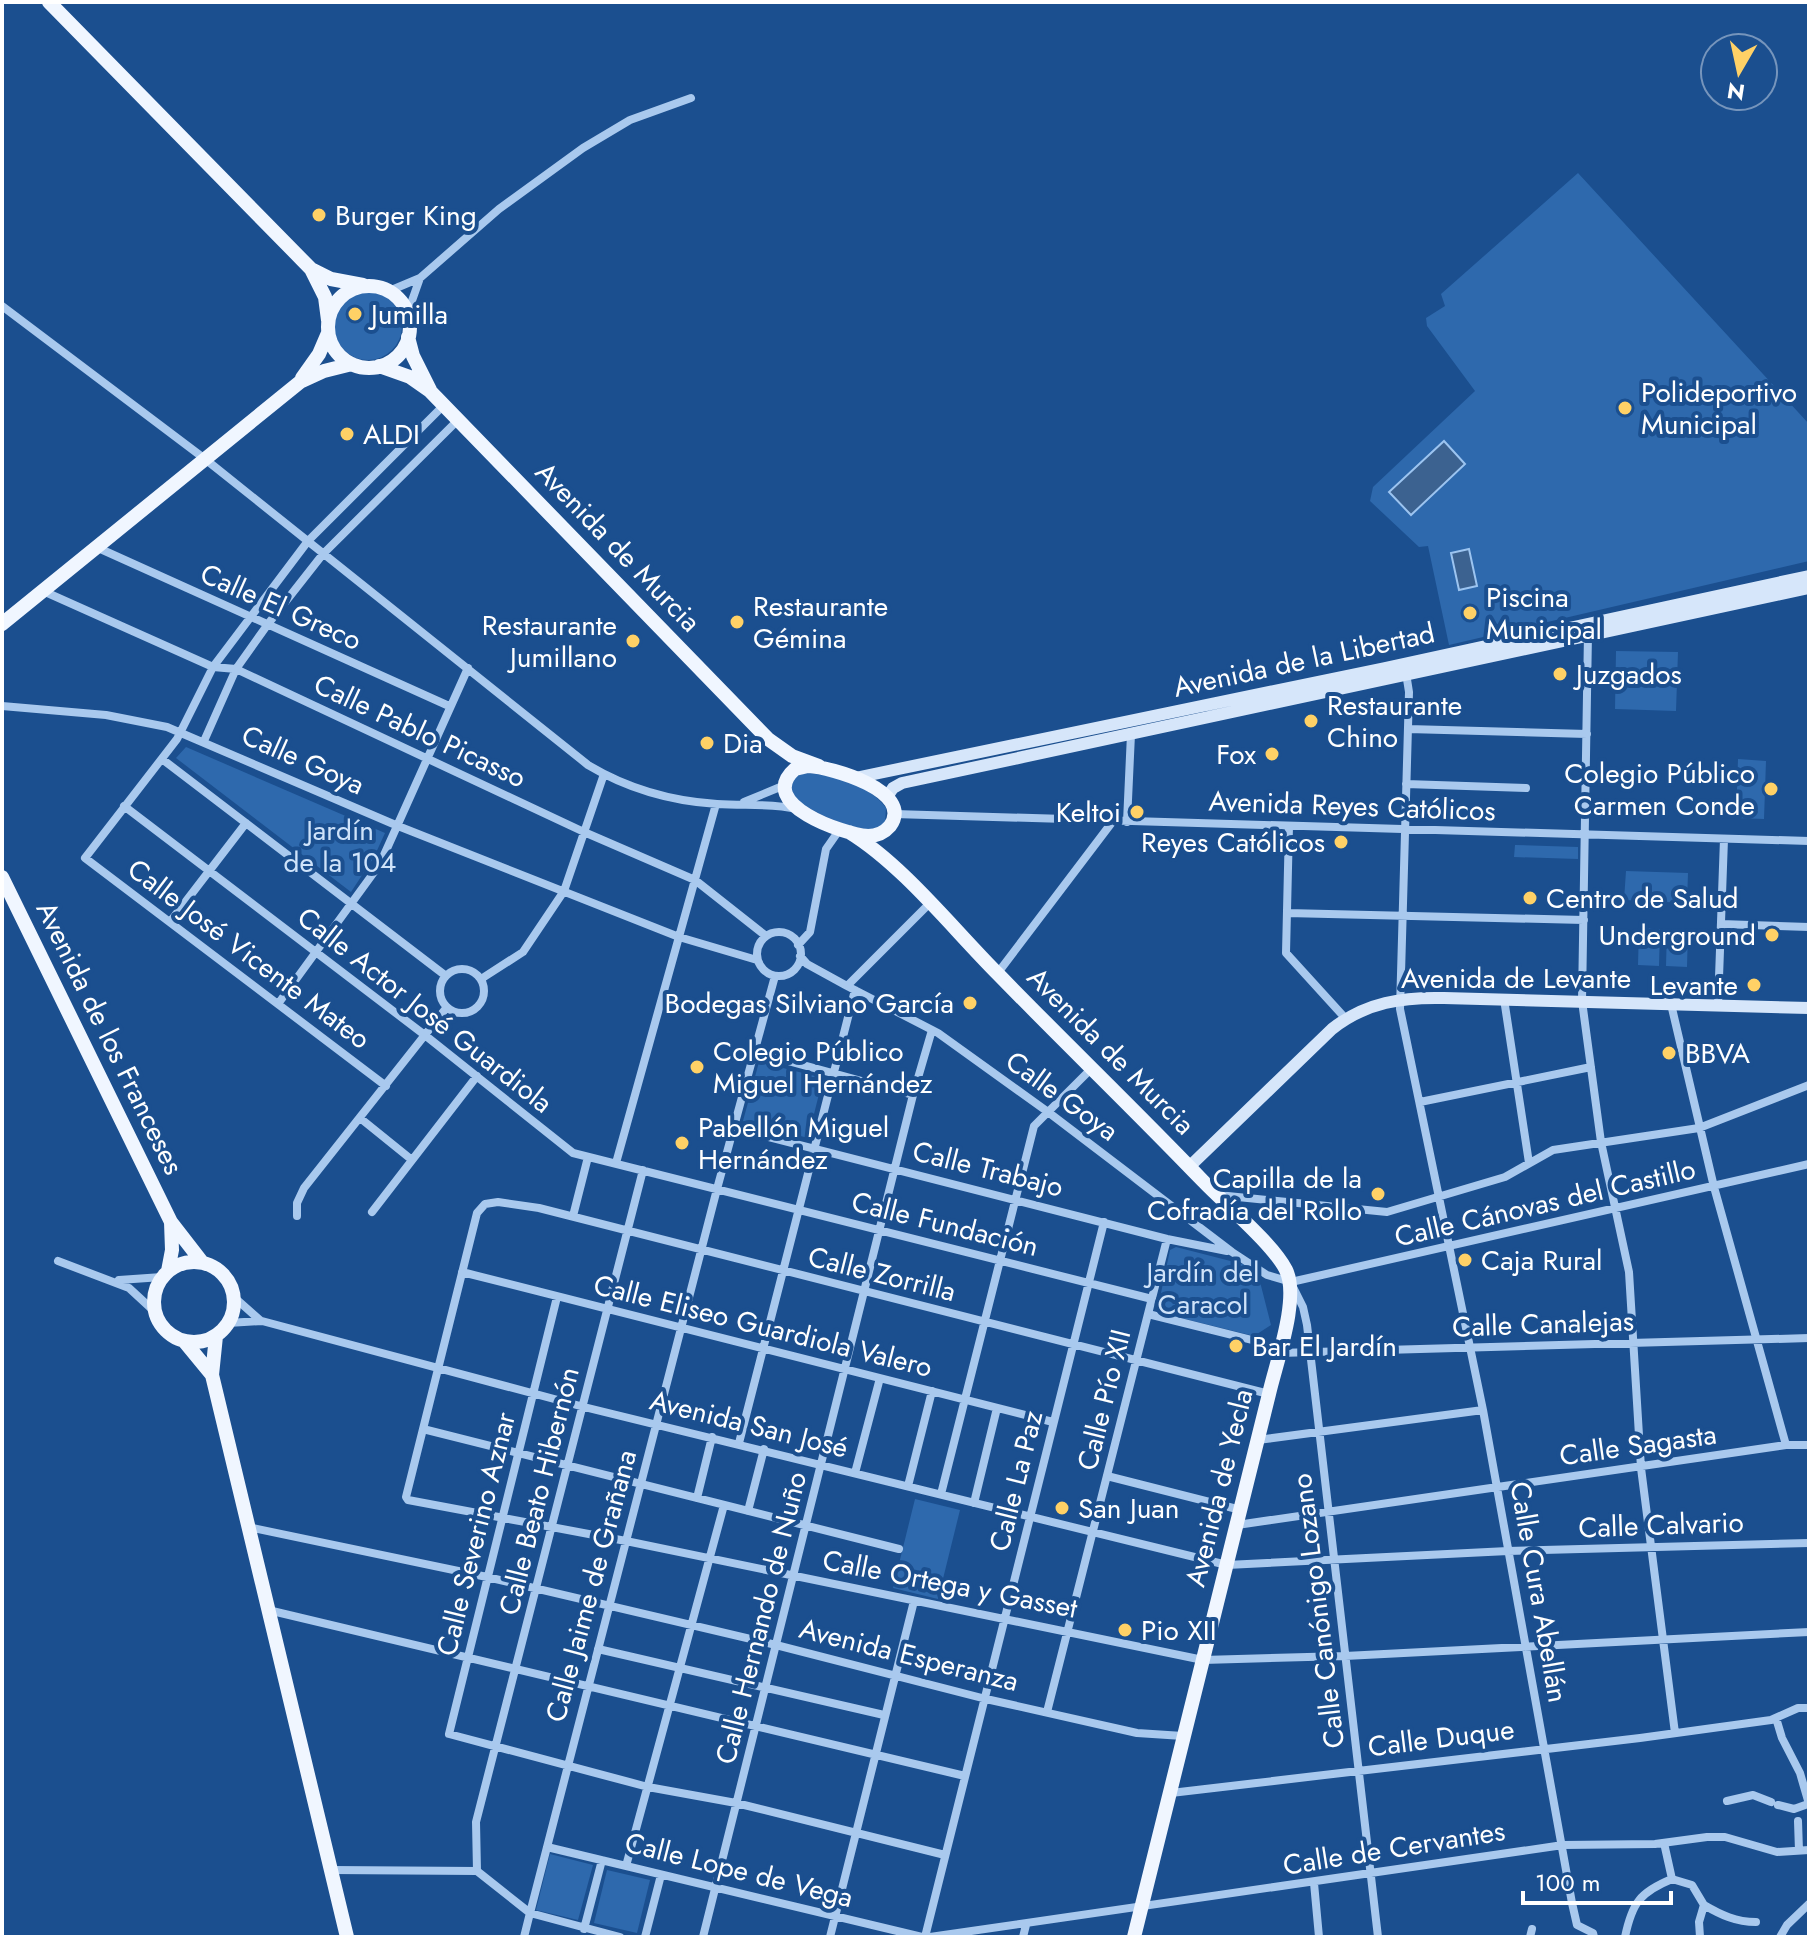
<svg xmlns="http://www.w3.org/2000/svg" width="1811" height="1939" font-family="Jost,sans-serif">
<rect width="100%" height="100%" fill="#1b4f8f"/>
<!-- green -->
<path fill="#2e69ad" d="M1578,173L1809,424V561L1449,645L1428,546L1419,547L1370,501L1373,487L1475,391L1427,326L1426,318L1445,306L1441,294Z
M334 326a34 34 0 1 1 68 0a34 34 0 1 1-68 0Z
M1616,651L1678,652L1676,711L1615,709Z
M186,747L385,833L374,857L351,892L176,758Z
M1738,759L1766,761L1764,819L1736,818Z
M802,773C829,773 871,785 886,808L885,823C880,826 878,828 873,829C857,832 800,809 793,794C790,787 792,783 795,776Z
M1515,845L1578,847V859L1514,857Z
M1626,871L1688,873L1687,903L1624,900Z
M1639,928L1660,929L1659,966L1638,965Z
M1667,929L1688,930L1687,967L1666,966Z
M759,1062L823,1078L808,1138L743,1121Z
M1176,1247L1246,1265L1258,1274L1271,1325L1254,1336L1157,1312L1170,1250Z
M915,1499L960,1510L938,1599L893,1588Z
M550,1854L593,1865L578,1920L536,1910Z
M607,1870L650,1880L637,1933L594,1923Z"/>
<!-- water -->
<path fill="#3c6290" stroke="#9cc4f0" stroke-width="2" d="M1444,441L1465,464L1411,515L1389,492Z
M1469,549L1477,586L1459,590L1451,553Z"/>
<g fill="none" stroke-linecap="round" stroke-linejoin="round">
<!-- street -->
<path stroke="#a9c9ee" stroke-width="8" d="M389,291L420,278L499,209L583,148L630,120L691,98
M2,306L205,459L588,765C628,789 671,801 717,804C744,806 771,803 797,809
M408,312L420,278
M96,547L449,706
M43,591L213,667L236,669L584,832L695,880L766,936
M1588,633L1582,1001L1601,1142L1629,1272L1641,1468L1675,1733
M1406,673L1409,692L1400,1009L1483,1410L1572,1903L1577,1925L1593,1933L1594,1937
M2,706L106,715L167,727L398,826L679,937L757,960
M1408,729L1587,734
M204,741L236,669L268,624L323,554L458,420
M162,759L446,976
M1406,784L1526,788
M744,802L785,785
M124,806L426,1036L573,1153L1152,1299
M894,814L1809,841
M1127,822L1131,734
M1289,826L1286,953L1346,1019
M1287,913L1584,920
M170,922L246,823
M1721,924L1809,927
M757 954a22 22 0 1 1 44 0a22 22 0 1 1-44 0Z
M798,945L810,932L826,849L840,829
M800,956L807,964L847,986L938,1033L1048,1112L1232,1252L1267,1275L1291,1282L1809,1164
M440 991a22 22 0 1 1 44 0a22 22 0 1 1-44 0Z
M997,974L1113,821
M481,979L523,952L564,891L604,774
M847,986L929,904
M1504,999L1529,1163
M278,1004L380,864L468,668
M1671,1004L1714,1187L1786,1445
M1718,1005L1724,839
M755,1052L913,1095
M386,1086L85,858L177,739L213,667L308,541L444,405
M1420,1102L1591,1067
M360,1118L412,1160
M733,1128L1167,1239L1227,1251
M616,1163L716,804
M1218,1195L1387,1212L1505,1177L1553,1150L1699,1128L1809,1085
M372,1212L477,1076
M297,1216V1203L304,1188L447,1007
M573,1216L588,1157
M58,1261L129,1288L155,1312
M462,1272L1053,1422
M119,1280L162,1277
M1291,1283L1303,1307L1307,1325L1378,1937
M557,1297L449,1734L648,1787L736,1803L945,1855
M235,1298L261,1321
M1148,1314L1280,1347
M228,1323L262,1321L584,1407L1227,1565L1508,1551L1809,1543
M1279,1353L1809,1338
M1269,1394L539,1208L498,1202L485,1204L477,1213L406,1497L408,1500L626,1541L1203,1660L1345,1656L1809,1632
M423,1429L899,1549
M1258,1440L1483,1410
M739,1443L855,990
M855,1473L880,1378
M1107,1476L1241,1510
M908,1486L932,1391
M941,1494L1034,1126L1092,1068
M697,1498L712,1437
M974,1503L997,1408
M748,1511L764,1449
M1237,1525L1786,1445H1809
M248,1527L487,1577L776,1645L986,1699L1137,1733L1183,1736
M268,1610L965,1776
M598,1649L884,1715
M1047,1712L1167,1239
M1776,1718L1782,1738L1800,1773L1809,1804
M1171,1793L1640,1738L1771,1720L1798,1708H1809
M1727,1801L1753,1795L1771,1802
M1778,1805L1794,1809L1808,1804
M1798,1821L1799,1851
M547,1847L922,1937
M626,1866L724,1505
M331,1870L477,1871L476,1822L643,1170
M477,1871L530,1913L524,1937
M1672,1879L1692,1885L1704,1905L1699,1922L1700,1937
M1314,1883L1319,1937
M1704,1905C1721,1915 1736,1922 1756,1922
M584,1929L602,1860
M620,1937L530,1913L717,1189L775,976
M645,1937L661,1875
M703,1937L913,1095L932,1030
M830,1937L914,1601
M925,1937L1104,1222
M930,1937L1563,1845L1655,1844L1707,1837H1725L1777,1852L1809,1850
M1023,1937L1026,1925
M1530,1937L1532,1929
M1625,1937C1632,1903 1640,1892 1672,1879L1664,1843
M1780,1937L1787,1925L1809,1904"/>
<!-- secondary -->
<path stroke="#d6e6fa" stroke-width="12" d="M855,778L1385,668L1809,576
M887,797L893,788L902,783L1809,588
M1189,1167L1332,1029C1366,1002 1403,997 1444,998L1809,1008"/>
<!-- primary -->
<path stroke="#f0f6ff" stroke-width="14" d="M49,2L311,269L325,297L328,320
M311,269L331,279L363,285
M328 327a41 41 0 1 1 82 0a41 41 0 1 1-82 0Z
M408,337L413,356L430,390
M379,366L410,377L430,391L768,739L792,756L819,766
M302,378L319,354L328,333
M2,624L300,382L324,371L352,364
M808,766C831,767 915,791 890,826C884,833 877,836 868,836C843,834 755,804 795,769Z
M849,832C903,865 953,929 998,974C1066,1044 1136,1111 1203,1181C1225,1204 1273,1244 1286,1270C1300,1298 1276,1363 1269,1394L1134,1937
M2,877L171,1222L202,1262
M154 1302a40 40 0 1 1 80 0a40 40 0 1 1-80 0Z
M168,1271L172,1250L171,1222
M216,1336L212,1375L347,1937
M184,1341L212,1375"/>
</g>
<!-- markers -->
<g fill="#ffd166" stroke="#1b4f8f" stroke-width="3">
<circle cx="319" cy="215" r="8"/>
<circle cx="355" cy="314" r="8"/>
<circle cx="1625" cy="408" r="8"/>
<circle cx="347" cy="434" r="8"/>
<circle cx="1470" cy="613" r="8"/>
<circle cx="737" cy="622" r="8"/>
<circle cx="633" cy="641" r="8"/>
<circle cx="1560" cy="674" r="8"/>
<circle cx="1311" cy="721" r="8"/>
<circle cx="707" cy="743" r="8"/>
<circle cx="1272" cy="754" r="8"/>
<circle cx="1771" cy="789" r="8"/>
<circle cx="1137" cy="812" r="8"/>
<circle cx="1341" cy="842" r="8"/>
<circle cx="1530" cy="898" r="8"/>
<circle cx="1772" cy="935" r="8"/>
<circle cx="1754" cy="985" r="8"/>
<circle cx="970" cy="1003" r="8"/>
<circle cx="1669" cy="1053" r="8"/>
<circle cx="697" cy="1067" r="8"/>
<circle cx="682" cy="1143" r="8"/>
<circle cx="1378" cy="1194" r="8"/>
<circle cx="1465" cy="1260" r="8"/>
<circle cx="1236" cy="1346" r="8"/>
<circle cx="1062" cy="1508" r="8"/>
<circle cx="1125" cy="1630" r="8"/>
</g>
<g text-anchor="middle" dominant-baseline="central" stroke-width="8" stroke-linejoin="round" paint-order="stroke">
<!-- poi labels -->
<g font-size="28" fill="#fff" stroke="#1b4f8f" text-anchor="start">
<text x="335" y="215">Burger King</text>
<text x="371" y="314">Jumilla</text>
<text x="1641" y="392">Polideportivo<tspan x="1641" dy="32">Municipal</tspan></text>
<text x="363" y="434">ALDI</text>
<text x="1486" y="597">Piscina<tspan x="1486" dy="32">Municipal</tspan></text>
<text x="753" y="606">Restaurante<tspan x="753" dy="32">Gémina</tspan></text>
<text x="617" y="625" text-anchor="end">Restaurante<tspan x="617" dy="32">Jumillano</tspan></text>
<text x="1576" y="674">Juzgados</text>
<text x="1327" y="705">Restaurante<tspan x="1327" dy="32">Chino</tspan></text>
<text x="723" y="743">Dia</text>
<text x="1256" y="754" text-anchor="end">Fox</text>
<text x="1755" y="773" text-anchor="end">Colegio Público<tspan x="1755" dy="32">Carmen Conde</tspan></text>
<text x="1121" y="812" text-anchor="end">Keltoi</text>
<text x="1325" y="842" text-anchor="end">Reyes Católicos</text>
<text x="1546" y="898">Centro de Salud</text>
<text x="1756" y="935" text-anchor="end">Underground</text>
<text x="1738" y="985" text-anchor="end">Levante</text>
<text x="954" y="1003" text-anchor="end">Bodegas Silviano García</text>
<text x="713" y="1051">Colegio Público<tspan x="713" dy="32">Miguel Hernández</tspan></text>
<text x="1685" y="1053">BBVA</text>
<text x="698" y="1127">Pabellón Miguel<tspan x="698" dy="32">Hernández</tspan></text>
<text x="1362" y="1178" text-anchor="end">Capilla de la<tspan x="1362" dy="32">Cofradía del Rollo</tspan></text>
<text x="1481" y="1260">Caja Rural</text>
<text x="1252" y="1346">Bar El Jardín</text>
<text x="1078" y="1508">San Juan</text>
<text x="1141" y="1630">Pio XII</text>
</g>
<!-- street labels -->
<g font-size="28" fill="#fff" stroke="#1b4f8f">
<text transform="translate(618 547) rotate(46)">Avenida de Murcia</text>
<text transform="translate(281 607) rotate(24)">Calle El Greco</text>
<text transform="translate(1304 660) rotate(-12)">Avenida de la Libertad</text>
<text transform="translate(420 731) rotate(25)">Calle Pablo Picasso</text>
<text transform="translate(303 760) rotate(24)">Calle Goya</text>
<text transform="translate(1352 806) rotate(2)">Avenida Reyes Católicos</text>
<text transform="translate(249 954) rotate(37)">Calle José Vicente Mateo</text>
<text x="1516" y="978">Avenida de Levante</text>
<text transform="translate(425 1010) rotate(38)">Calle Actor José Guardiola</text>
<text transform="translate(110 1038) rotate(64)">Avenida de los Franceses</text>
<text transform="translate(1111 1051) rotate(45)">Avenida de Murcia</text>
<text transform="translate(1062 1096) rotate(36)">Calle Goya</text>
<text transform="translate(988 1169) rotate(14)">Calle Trabajo</text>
<text transform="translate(1545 1203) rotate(-13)">Calle Cánovas del Castillo</text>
<text transform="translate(945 1224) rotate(14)">Calle Fundación</text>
<text transform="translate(882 1274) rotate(14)">Calle Zorrilla</text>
<text transform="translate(1543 1324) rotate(-2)">Calle Canalejas</text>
<text transform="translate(763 1326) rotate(14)">Calle Eliseo Guardiola Valero</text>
<text transform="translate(1104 1400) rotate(-76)">Calle Pío XII</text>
<text transform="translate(749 1424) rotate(14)">Avenida San José</text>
<text transform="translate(1638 1445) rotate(-8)">Calle Sagasta</text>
<text transform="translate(1016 1481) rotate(-76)">Calle La Paz</text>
<text transform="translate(1219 1488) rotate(-76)">Avenida de Yecla</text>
<text transform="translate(539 1491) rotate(-76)">Calle Beato Hibernón</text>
<text transform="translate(1661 1525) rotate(-2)">Calle Calvario</text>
<text transform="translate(476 1534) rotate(-76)">Calle Severino Aznar</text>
<text transform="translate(950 1584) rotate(11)">Calle Ortega y Gasset</text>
<text transform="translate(591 1586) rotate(-75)">Calle Jaime de Grañana</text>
<text transform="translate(1539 1592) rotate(80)">Calle Cura Abellán</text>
<text transform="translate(1318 1611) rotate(-97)">Calle Canónigo Lozano</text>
<text transform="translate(761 1618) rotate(-76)">Calle Hernando de Nuño</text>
<text transform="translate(909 1655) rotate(14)">Avenida Esperanza</text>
<text transform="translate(1441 1738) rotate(-7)">Calle Duque</text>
<text transform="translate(1394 1848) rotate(-9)">Calle de Cervantes</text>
<text transform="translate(739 1870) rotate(14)">Calle Lope de Vega</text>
</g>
<!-- park labels -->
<g font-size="28" fill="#cfe3fa" stroke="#1b4f8f">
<text x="340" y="830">Jardín<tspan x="340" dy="32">de la 104</tspan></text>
<text x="1203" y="1272">Jardín del<tspan x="1203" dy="32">Caracol</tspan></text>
</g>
</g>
<!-- border -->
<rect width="1811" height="1939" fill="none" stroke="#ffffff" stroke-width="8"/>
<!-- north arrow -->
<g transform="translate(1739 72) rotate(189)"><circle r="38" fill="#1b4f8f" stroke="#7695bc" stroke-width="2"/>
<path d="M0-6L14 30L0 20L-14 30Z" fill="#ffd166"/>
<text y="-12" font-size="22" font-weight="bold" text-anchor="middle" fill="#ffffff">N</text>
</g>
<!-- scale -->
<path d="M1523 1891v12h148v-12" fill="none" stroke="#ffffff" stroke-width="4"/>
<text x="1535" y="1891" font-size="24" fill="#ffffff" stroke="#1b4f8f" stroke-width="6" paint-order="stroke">100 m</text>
</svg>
